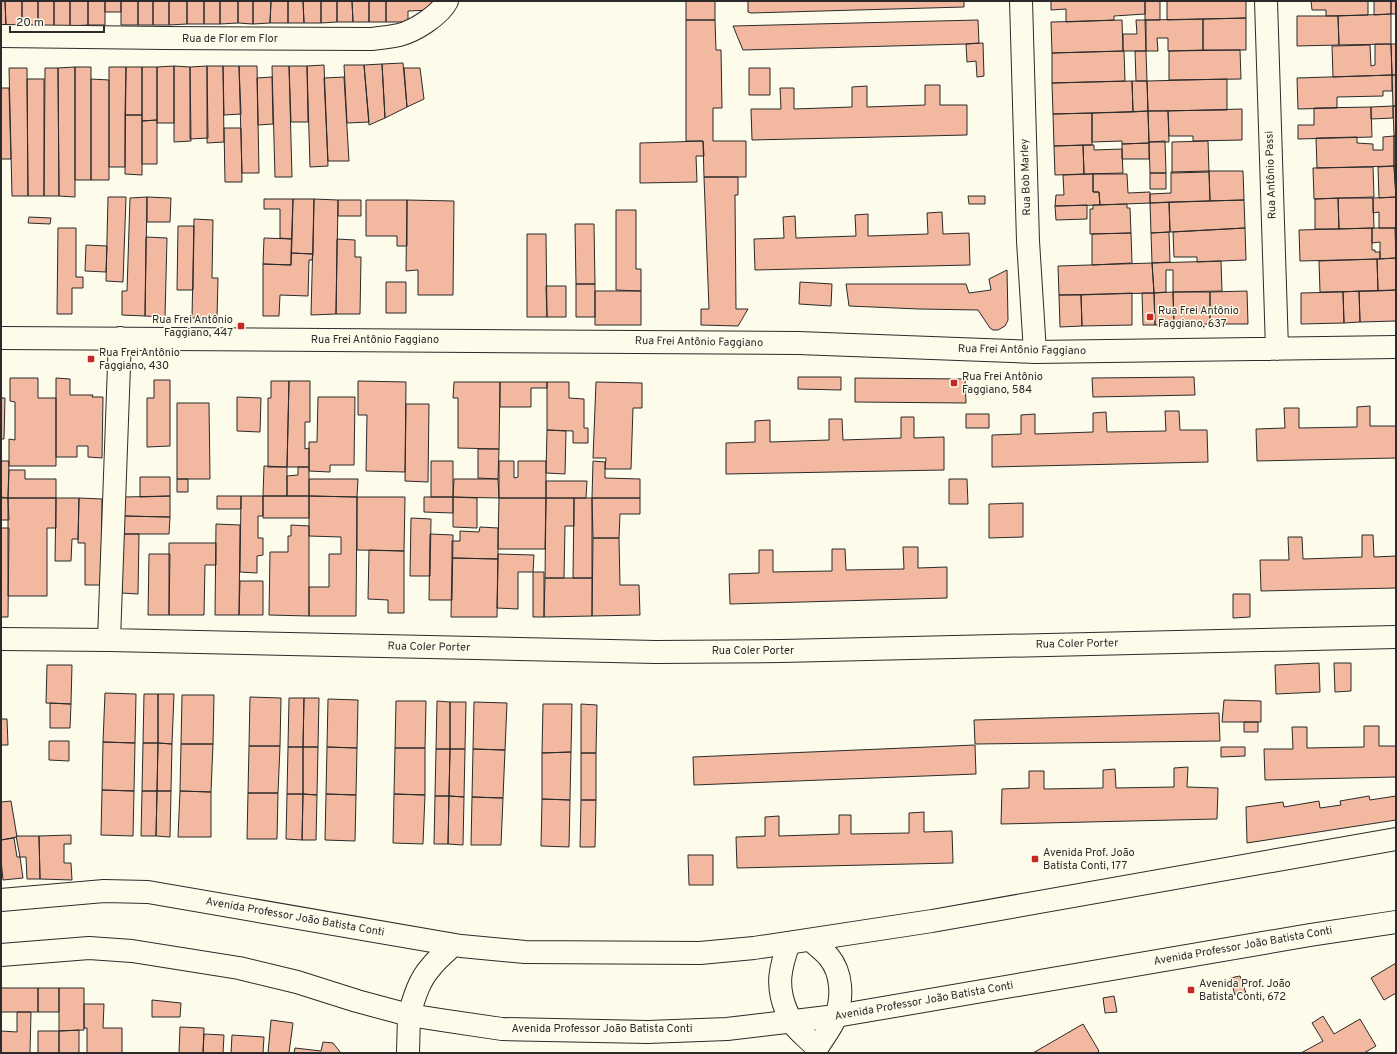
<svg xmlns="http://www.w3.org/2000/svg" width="1397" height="1054" font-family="Overpass,sans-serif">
<rect width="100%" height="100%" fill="#fdfbea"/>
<!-- building -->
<path fill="#f2b8a0" stroke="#2b2b2b" d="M1,1H5L6,26H1Z
M5,1H22V26H6Z
M22,1H38V26H22Z
M38,1H54V26H38Z
M54,1H70V26H54Z
M70,1H88V25L70,26Z
M88,1H105V25H88Z
M105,1H121V12H105Z
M121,1H138V25H121Z
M138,1H153V25H138Z
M153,1H169V25H153Z
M169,1H187V24L169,25Z
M187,1H204V24H187Z
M204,1H220V24H204Z
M220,1H238V23L220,24Z
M238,1H253V24L238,23Z
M253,1H271L270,23L253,24Z
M271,1H288V23H270Z
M288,1H303L304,23H288Z
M303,1H321V23H304Z
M321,1H337V22L321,23Z
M337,1H352L353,22H337Z
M352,1H369V22H353Z
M369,1H386V22H369Z
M386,1H432V10L408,11V22H386Z
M686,1H715V20H686Z
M748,1H964V7L751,13L748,12Z
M1051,1H1145V14L1114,16V20L1066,22V9L1051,10Z
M1145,1H1160V20H1145Z
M1167,1H1246V18L1167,20Z
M1311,1H1368V15L1326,16V10H1312Z
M1374,1H1391V14L1374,15Z
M1391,1H1396V14H1391Z
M1391,14V44L1339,45L1338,16Z
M1297,16H1338L1339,45L1297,46Z
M1246,18V50H1203V19Z
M1203,19V50L1168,51V38H1157L1158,51H1146L1145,20Z
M686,20H715L716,50H721L722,108H713V141H746V177H704L703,141H686Z
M978,20L979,43L966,44L743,50L733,26Z
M1122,20L1123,51L1052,53L1051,22Z
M1136,20H1146V51H1123V34H1137Z
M983,43L984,76L977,77L976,61L967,62L966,44Z
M1375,44H1391L1392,75L1333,77L1332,46L1370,45L1371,66L1375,65Z
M1391,44H1396V75H1392Z
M1240,50L1241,79L1169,80V51Z
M1124,51L1125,81L1052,83V53Z
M1135,51H1146L1147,81H1136Z
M403,63L407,107L385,118L382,64Z
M382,64L385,118L369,125L364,65Z
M324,65L328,166L310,167L307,66Z
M344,65H364L369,122L347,123Z
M174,66V123H157V67Z
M174,66L190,67L191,141L174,142Z
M207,66L208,138L190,139V67Z
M207,66H223L224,142L207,143Z
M223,66H239L241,114L224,115Z
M239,66H257L259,173H242Z
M272,66H289L292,177H275Z
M289,66H307L308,122H291Z
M75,67V197L59,196L58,68Z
M75,67H91V180H75Z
M109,67H126L125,167H109Z
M126,67H142V115H125Z
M142,67H157V120L142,121Z
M9,68H27L28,196H12Z
M45,68H58L59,196H44Z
M404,68H420L424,99L407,107Z
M749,68H770V95H749Z
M1392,75H1396V106H1393Z
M1392,75V91H1383V96L1337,97V108L1298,109L1297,78Z
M272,77L273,124L258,125L257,78Z
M344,77L349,161H328L324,78Z
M27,79H44V196H28Z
M91,79L109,80V180H91Z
M1227,79V110L1148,111L1147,81Z
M1132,81L1133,112L1053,114L1052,83Z
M1132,81H1147L1148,111L1133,112Z
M925,85H940V105H967V135L752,140L751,109H781L780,88H794V109L852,107V87L867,86V107L925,105Z
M1,88H9L11,159H1Z
M1393,106H1396V136H1394Z
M1393,106V118L1371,119V107Z
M1371,107L1372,137L1298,139V125H1314V108Z
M1242,109V140L1193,141V136H1169L1168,111Z
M1148,111L1149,143L1122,144V141L1092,142V113Z
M1148,111H1168L1169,142H1149Z
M1092,113V145L1054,146L1053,114Z
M125,115H142V175L125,174Z
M157,120V164H142V121Z
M224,128H241L242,182H225Z
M1394,136H1396V166H1394Z
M1394,136V166L1317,168L1316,138L1357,137V143L1373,144V150H1383V137Z
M703,141L704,156H696L697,182L640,183V143Z
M1165,141L1166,173H1150L1149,142Z
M1208,141L1209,172L1172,173V142Z
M1149,143V159H1122V144Z
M1083,145L1084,174L1055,175L1054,146Z
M1083,145H1094V150L1122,149L1123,173L1084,174Z
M1394,166H1396V197Z
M1394,166L1396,197L1379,198L1378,167Z
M1373,167L1374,197L1314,199L1313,168Z
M1209,171L1210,201L1150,203V194L1171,193V172Z
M1209,171H1243L1244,200L1210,201Z
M1150,173H1166V189H1150Z
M1093,174V192H1099L1100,205L1055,206L1056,195H1064L1063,175Z
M1093,174H1127L1128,193L1150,192V203L1100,205L1099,192H1093Z
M704,177H738V195H735L736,309H748L738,326L701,325V309H709Z
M968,196H985V204H969Z
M108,197H126L123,282L106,281Z
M147,197L145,316L122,315V291H127L130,198Z
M147,197L171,198L170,222H147Z
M1396,197V228H1379V212L1373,213V198Z
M1338,198L1339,229H1315V199Z
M1338,198H1373L1374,228L1339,229Z
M264,199H293L292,239L280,238V209H264Z
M293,199H314L313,254L291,253Z
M314,199L338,200L336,314L311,315Z
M338,200H361V216H338Z
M366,200H407V246H397V236H366Z
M407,200L454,201L453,295H418V270L406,271Z
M1244,200L1245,228L1170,232L1169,202Z
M1169,202L1170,232L1151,233L1150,203Z
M1127,204V208H1130L1131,233L1090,234V209H1093V205Z
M1087,205V219L1056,220L1055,206Z
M616,210H636V269H641V291L616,290Z
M942,212L943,234L969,233L970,265L755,270L754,239L784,238L783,217L795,216L796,238L856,236L855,215L868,214V236L928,234L927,213Z
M29,217L51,218L50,224L28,223Z
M194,219L213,220L212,278H218L217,317L192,318Z
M575,224H594L595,284H576Z
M178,226H194L193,290H177Z
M58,228H76V277H83V288H72V314H57Z
M1245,228L1246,260L1197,262V257H1174L1173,232Z
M1372,228V250H1375V252H1380V259L1300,261L1299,230Z
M1372,228H1395L1396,258L1380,259V242L1372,243Z
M1169,232L1170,262L1152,263L1151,233Z
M1131,233L1132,263L1092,265V234Z
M527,234H546L547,317H527Z
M146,237L167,238L165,317L145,316Z
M264,238L292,239L291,265L263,264Z
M337,239L355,240V257H361L360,314H336Z
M86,245L107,246L106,272L85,271Z
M291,253L313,254L312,260H309L308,296L280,295L279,316H263V264L291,265Z
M1396,258V290L1378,291L1377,259Z
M1377,259L1378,291L1320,292L1319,261Z
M1221,261L1222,291L1173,292V270H1166V292L1154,293L1152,263Z
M1152,263L1154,293L1059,295L1058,266Z
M1007,270L1008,320L1005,326L998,330H993L990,328L978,310L919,309L849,306L846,284H966L969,293L991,290L989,279Z
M386,282H406V313H386Z
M800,282L832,284L831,306L799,304Z
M576,284H595V317H576Z
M546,286H566V317H547Z
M1396,290V321L1360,322L1359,291Z
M595,291H641V325H595Z
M1247,291L1248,324H1210V292Z
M1359,291L1360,322L1344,323L1343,292Z
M1173,292H1210V324L1174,325Z
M1173,292L1174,325H1155L1154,293Z
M1343,292L1344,323L1301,324V293Z
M1132,293V325L1082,326L1081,295Z
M1142,293H1154L1155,325H1143Z
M1059,295H1081L1082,326L1060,327Z
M798,377H841V390L798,389Z
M1194,377L1195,395L1093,397L1092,378Z
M10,378H38V398H56V466H9V439L15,440V402L10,401Z
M56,378L70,379V395H93L92,397H103L102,458L88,457V446H77V457H56Z
M855,378L965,379L966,403L855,402Z
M154,380H170V446L147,447V398H154Z
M271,381H289L287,467H268V398H271Z
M289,381H310V422H305V449L309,448V467H287Z
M358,381L406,382L405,472L366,471L367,415H358Z
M454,382H500L499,449L458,448V398H453Z
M500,382H547V388H531V407H500Z
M547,382H569V398L584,399V428H588V443H573V431L547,430Z
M596,382L642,383V408H633L631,469H605L606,458H593Z
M237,397L261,398L260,432L237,431Z
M318,397H355L354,465H330V472L309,471V442H317Z
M1,398H5L4,439H1Z
M177,403H209L210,479H177Z
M406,404H429L428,482L405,481Z
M1370,406V426H1396V458L1257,461L1256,429L1285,428L1284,408H1299V428L1357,427V407Z
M1165,411H1179L1180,430H1207L1208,462L992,467V435L1021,434V415L1035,414V434L1093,432V413L1106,412L1107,432L1166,431Z
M966,414H989V428H966Z
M901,417H914V438L944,437V470L726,474V443L755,442V421L770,420V442L829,440V419H842L843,440L901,438Z
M547,430L566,431L565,474L546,473Z
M478,449H499L498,479L478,478Z
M1,461H9L8,498L1,497Z
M431,461H453V497H431Z
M499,461H514V478L518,477V461H546V498H499Z
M593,461L605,462V478L640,479V498H592Z
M264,466L287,467V496H263Z
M298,467H309V496H287V476L298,475Z
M9,470H25V479H56V498H8Z
M140,477H170V496L140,497Z
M177,479H188V492H177Z
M309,479H358L357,497L309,496Z
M454,479H498L499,498L453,497Z
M949,479H967L968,504H949Z
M546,481H587L586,498H546Z
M170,496V517L123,516V497Z
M217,496H241V509H217Z
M241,496H263V516H258V538H263V555L257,556V573L240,572Z
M263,496H309V518H263Z
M309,496L357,497L356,616H309V587H329V554H341V537L309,536Z
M357,497H405L404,551L357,550Z
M424,497H453V513L424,512Z
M453,497L477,498V528L453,527Z
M1,498H8L9,520H1Z
M8,498H56V528H47V596H8Z
M56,498H79L78,539H72L71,561H55Z
M79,498L102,499L101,585H85V543H78Z
M499,498H546L545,549H498Z
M546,498H574V526H565L564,578H545Z
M574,498H592V578H573Z
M592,498H640V514H620L619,538H593Z
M1023,503V537L989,538V504Z
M123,516L170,517L169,534H123Z
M411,518L431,519L430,576H410Z
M216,524L240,525L239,615H215Z
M291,525L309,526V616L269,615L270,552H288V536H291Z
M480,527L498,528V559L452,558V541H460V531L479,532Z
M1,528H9L8,617H1Z
M123,534H139L138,594L122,593Z
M430,534L453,535L452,600H429Z
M1362,535H1373L1374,557L1396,556V588L1261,591L1260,560H1289L1288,537H1302L1303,559L1362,557Z
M593,538H619L620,585H639L640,615L592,616Z
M169,543H216V565H205L204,615H169Z
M903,547H918V568L947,567V598L730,604L729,574L759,573V550H773V572L832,571V549H845L846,570L904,569Z
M369,550L404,551V613H388V600L368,599Z
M149,554H170L169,615H148Z
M498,554L534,555L533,572H518V609L497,608Z
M452,558L498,559L497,617H451Z
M533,572H544V617H533Z
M545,578H592V616L544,617Z
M240,581H263V615H239Z
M1233,594H1250V617L1233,618Z
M1319,663L1320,692L1276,694L1275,665Z
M1334,663H1351V691L1335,692Z
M47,665H72L71,704L46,703Z
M105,693L136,694L135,743L103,742Z
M144,694H158V743H143Z
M158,694H174L172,744L158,743Z
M182,695H214L213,744H181Z
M250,697L281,698L280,746H249Z
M289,698H304L303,747H288Z
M304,698H319L318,747H303Z
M328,699L358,700L357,748L327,747Z
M1224,700L1261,701V722H1222Z
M396,701H426L425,748H395Z
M437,701L450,702V749H436Z
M450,702H466L465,749H450Z
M474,702L507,703L505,750L473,749Z
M50,703L71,704L70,728H50Z
M543,704H572L571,752L542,753Z
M581,704L597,705L596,753H581Z
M1219,713L1220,741L975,744L974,720Z
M1,719H7L8,745H1Z
M1244,722H1258V732H1244Z
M1364,726H1379V746H1396V777L1265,780L1264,749H1293L1292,727H1307V748L1364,747Z
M49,741H69V761L49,760Z
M103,742L135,743L134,791L102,790Z
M143,743H158L157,791H142Z
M158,743L172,744L171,791H157Z
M181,744H213L211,792L180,791Z
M975,745L976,774L694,785L693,757Z
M249,746H280L278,793H248Z
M288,747H303V794H287Z
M303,747H318L317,795L303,794Z
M327,747L357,748L356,795L326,794Z
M1221,747H1245V756L1221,757Z
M395,748H425V795L394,794Z
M436,749H450L449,796H435Z
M450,749H465L464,797L449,796Z
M473,749L505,750L503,798L472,797Z
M571,752L570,800L542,799V753Z
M581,753H596V800H581Z
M1188,767L1187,787L1218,788L1217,819L1001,824L1002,789L1029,788V771H1044V789L1103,788V770L1115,769L1116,788L1174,787V768Z
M102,790L134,791L133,836L101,835Z
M142,791H157L156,836H141Z
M157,791H171L170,837L156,836Z
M180,791L211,792V837H178Z
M248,793H278L277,839H247Z
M287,794H303L302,840L286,839Z
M303,794L317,795L316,840H302Z
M326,794L356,795L355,841L325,840Z
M394,794L425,795L423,844L393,843Z
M435,796H449L448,844H434Z
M449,796L464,797L463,845L448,844Z
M1369,796L1370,800L1396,796V820L1247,843L1246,807L1283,802L1284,807L1319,801L1320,808L1341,805L1340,801Z
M472,797L503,798L501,845H471Z
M542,799L570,800L569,847L541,846Z
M581,800H596L595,847H580Z
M11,801L17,837L1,840V802Z
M924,812V832L952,831L953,863L737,868L736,837L765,836V817L779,816V836L839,834V815H851V834L909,833V813Z
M71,835V844H64V863H71L72,880L40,879L39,836Z
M16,836H39L40,879H27L26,857H20Z
M14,838L17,857H20L23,878L3,880L1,860V840Z
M688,855H713V885H689Z
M1396,963V993L1384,1000L1371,978Z
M1240,976L1246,993L1235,995L1230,978Z
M1,988H38V1012H1Z
M38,988H59V1012H38Z
M59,988H84V1030L59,1031Z
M1114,996L1117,1012L1105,1013L1103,998Z
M152,1000L181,1003L180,1017H152Z
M84,1004H104L103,1028H122V1053H87V1028H84Z
M17,1012H31L30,1053H1V1031L17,1032Z
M1323,1016L1334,1034L1360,1019L1376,1046L1364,1053H1301L1323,1041L1312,1023Z
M271,1020L293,1023L289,1053H268Z
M1083,1024L1099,1051L1097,1053H1033Z
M180,1027L204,1028L203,1053H179Z
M79,1030V1053H59V1031Z
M38,1031H59V1053H38Z
M204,1034L224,1035L223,1053H203Z
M232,1035L264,1037L263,1053H231Z
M323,1042L333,1043L341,1053H294L295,1048L321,1051Z"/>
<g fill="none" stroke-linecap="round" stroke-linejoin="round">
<defs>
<path id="minor" d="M1021,1L1028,241L1035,352
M1266,1L1277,349
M1,36L165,38L371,39C380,38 390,37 399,35C415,31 440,15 447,1
M1,338L798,343L1035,352L1396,347
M1,639L109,640L656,652L782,651L1396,637
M109,640L120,338
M811,940C817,946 824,951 829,957C842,973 843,997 836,1016C832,1027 823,1038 817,1048V1053
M789,943C780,968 776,985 786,1010C788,1013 789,1018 791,1021C796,1030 810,1040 817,1048
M408,1053L409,1015"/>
<path id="major" d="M1,900L104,891L148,892L461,946L525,952L700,953L754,948L932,921L1396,839
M1,955L89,948L132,951L239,968L297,982L357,1001L409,1015L441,1020L502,1029L648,1032L727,1029L836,1016L1310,935L1396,922
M409,1015C414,998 419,980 431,967C437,959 446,952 453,945"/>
</defs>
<!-- minor casing -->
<use href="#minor" stroke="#2b2b2b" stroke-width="24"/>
<!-- major casing -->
<use href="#major" stroke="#2b2b2b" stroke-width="24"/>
<!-- minor -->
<use href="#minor" stroke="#fdfbea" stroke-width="22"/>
<!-- major -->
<use href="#major" stroke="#fdfbea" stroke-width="22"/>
</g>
<!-- markers -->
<g fill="#c62828" stroke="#fdfbea" stroke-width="1.5">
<rect x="1146" y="313" width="8" height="8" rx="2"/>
<rect x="237" y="322" width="8" height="8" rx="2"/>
<rect x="87" y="355" width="8" height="8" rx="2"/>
<rect x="950" y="379" width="8" height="8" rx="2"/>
<rect x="1031" y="855" width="8" height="8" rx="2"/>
<rect x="1187" y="986" width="8" height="8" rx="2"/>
</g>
<g text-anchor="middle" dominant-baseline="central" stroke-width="3" stroke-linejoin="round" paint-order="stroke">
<!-- street labels -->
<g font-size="11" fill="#2b2b2b" stroke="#fdfbea">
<text x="230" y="39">Rua de Flor em Flor</text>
<text transform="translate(1271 175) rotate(-92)">Rua Antônio Passi</text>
<text transform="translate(1026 177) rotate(-92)">Rua Bob Marley</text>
<text x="375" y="340">Rua Frei Antônio Faggiano</text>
<text transform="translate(699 342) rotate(1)">Rua Frei Antônio Faggiano</text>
<text transform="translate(1022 350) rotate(1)">Rua Frei Antônio Faggiano</text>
<text transform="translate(1077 644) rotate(-1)">Rua Coler Porter</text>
<text transform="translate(429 647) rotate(1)">Rua Coler Porter</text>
<text x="753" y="651">Rua Coler Porter</text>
<text transform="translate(295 917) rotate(10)">Avenida Professor João Batista Conti</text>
<text transform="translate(1243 946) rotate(-10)">Avenida Professor João Batista Conti</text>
<text transform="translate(924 1001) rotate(-10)">Avenida Professor João Batista Conti</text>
<text x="602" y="1029">Avenida Professor João Batista Conti</text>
</g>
<!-- poi labels -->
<g font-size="11" fill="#2b2b2b" stroke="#fdfbea" text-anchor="start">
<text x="1158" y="311">Rua Frei Antônio<tspan x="1158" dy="13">Faggiano, 637</tspan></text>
<text x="233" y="320" text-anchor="end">Rua Frei Antônio<tspan x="233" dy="13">Faggiano, 447</tspan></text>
<text x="99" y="353">Rua Frei Antônio<tspan x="99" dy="13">Faggiano, 430</tspan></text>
<text x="962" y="377">Rua Frei Antônio<tspan x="962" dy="13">Faggiano, 584</tspan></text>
<text x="1043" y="853">Avenida Prof. João<tspan x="1043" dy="13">Batista Conti, 177</tspan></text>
<text x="1199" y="984">Avenida Prof. João<tspan x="1199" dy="13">Batista Conti, 672</tspan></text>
</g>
</g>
<!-- border -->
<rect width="1397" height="1054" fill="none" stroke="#2b2b2b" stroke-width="4"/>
<!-- scale -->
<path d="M10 26v6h94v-6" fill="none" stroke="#2b2b2b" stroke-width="2"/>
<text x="16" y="26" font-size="12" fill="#2b2b2b" stroke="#fdfbea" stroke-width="3" paint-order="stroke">20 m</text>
</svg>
